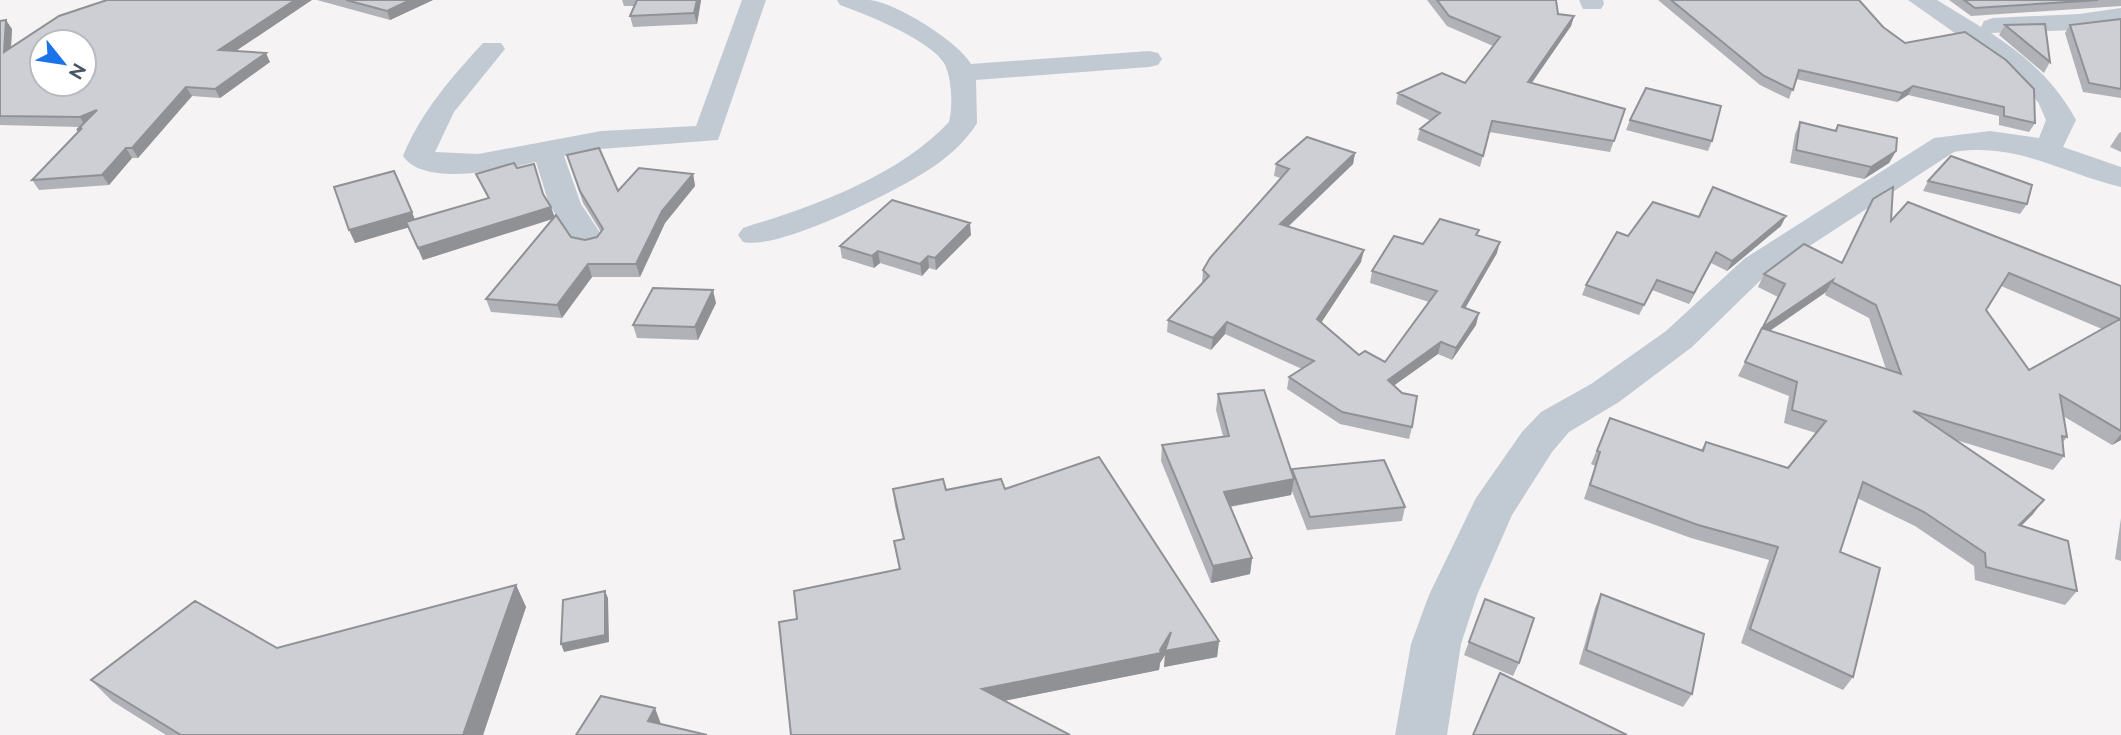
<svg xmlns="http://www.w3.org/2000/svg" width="2121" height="735" font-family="Raleway,sans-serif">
<rect width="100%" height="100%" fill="#f5f3f3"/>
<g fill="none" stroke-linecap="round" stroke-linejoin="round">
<!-- minor -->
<path fill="#c1cad2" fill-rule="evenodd" d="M742,0H766L718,140L601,149L564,156L581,204L605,240L600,247L588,250L576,247L549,204L536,162C504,169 425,188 403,156C421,112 451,78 483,43H501L505,49L454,112L435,152L478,154L601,131L696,126Z
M837,0C848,0 859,0 870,0C896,3 958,41 971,64L1149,51L1158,53L1162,59L1158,65L1149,67L976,80L977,123C967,140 952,153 936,165C903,188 780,251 743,242L738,235L743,228C814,206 897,177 949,122C953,107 952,77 944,63C930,40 866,14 840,5Z
M1579,0H1603L1604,4L1601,9H1583Z
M1908,0H1937L1981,27L1984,21L1993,18L2079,14L2121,8V24L2079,30L1991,33C2027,57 2055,81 2076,120L2063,147L2121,167V187C2063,173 2016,142 1954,152L1768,273L1692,347L1619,402L1569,432L1552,452L1512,515L1477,595L1461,644L1447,735H1395L1411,644L1429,595L1476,498L1522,432L1541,412L1591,384L1666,331L1744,259L1934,138L1990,131L2039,138L2046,120L2038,102L2010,72Z"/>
</g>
<!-- wall -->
<path fill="#b0b2b7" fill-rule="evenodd" d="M317,0H433L390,20Z
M622,0H701L697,24L633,27L630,16L634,6H624Z
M1427,0H1556L1558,14L1574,16L1571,26L1532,83L1625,109L1610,152L1489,132L1480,167L1417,140L1420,129L1431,121L1396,104L1398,93L1465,83L1493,46L1447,26Z
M1658,0H1859L1883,27L1905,43L2035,123L2029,132L1999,125V116L1908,95L1897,102L1796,79L1789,99L1760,85Z
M1949,0H2121V6L1971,16Z
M2121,19V98L2083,92L2065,33L2070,25Z
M0,21L12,29L11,48L236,51L270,62L220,98L192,96L138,158H132L109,185L39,190L32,180L78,132L77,130L80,127L0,125Z
M2005,25L2050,62L2044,73L1999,35Z
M1630,120L1712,141L1708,151L1626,130Z
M1800,122L1835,130L1838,125L1896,151L1889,163L1864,179L1790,163L1795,134Z
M2121,132V152L2110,147L2119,133Z
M1355,153L1353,164L1288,227L1361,262L1321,323L1359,355L1385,362L1429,302L1370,283L1372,271L1423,244L1478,235L1497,253L1465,308L1476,325L1452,360L1438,354L1394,385L1412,427L1409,439L1340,424L1287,389L1289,377L1302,369L1225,334L1211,350L1167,332L1168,320L1202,283V282L1203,270L1281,178L1274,176L1276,164Z
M567,155L618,191L693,174L695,186L665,223L640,277H592L562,318L491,312L486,299L553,219L423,260L408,227L355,243L394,171L415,220L488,198L476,174L517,168L543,195L551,207L554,217L571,237L585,240L597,237L601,232L583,203Z
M1928,181L2027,204L2020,214L1923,191Z
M1699,217L1781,226L1727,271L1711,263L1689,304L1652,290L1639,315L1582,295L1586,285L1628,236Z
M1891,221L2121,286V440L2112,445L2063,416L2067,437L2063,442L2064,456L2053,470L1956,440L2033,514L2021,526L2077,591L2065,605L1975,580L1974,566L1915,526L1857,498L1840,552L1853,677L1843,690L1741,643L1769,560L1691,538L1584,499L1595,466L1591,464L1610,418L1701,450L1706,442L1788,468L1816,433L1784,423L1789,396L1738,376L1778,297L1758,287L1764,274L1841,263ZM2001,286L2102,329L2029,370L1986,310ZM1826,292L1825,295L1869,318L1886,369L1770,331Z
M971,235L936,270L929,268L922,276L880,263L874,268L842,258L840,246Z
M716,303L698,340L637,338L633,325Z
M1218,394L1291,470L1405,507L1402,521L1307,530L1292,491L1291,495L1230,507L1252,558L1250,574L1211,583L1161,461L1162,445L1223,436L1216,410Z
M893,489L946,490L1005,489L1219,641L1217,657L1164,667L1165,655L1160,663L1159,670L1004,701L797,619L899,569L894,541L903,539L895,506Z
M2121,518V561L2115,559Z
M516,585L526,607L483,735H166L112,701L91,680L277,648Z
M1601,594L1692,694L1683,707L1579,664L1595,608Z
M1485,599L1519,663L1513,676L1464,655Z"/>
<!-- shaded-wall -->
<path fill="#909195" d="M295,0H312L224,59L219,50Z
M410,0H433L390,20L387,11Z
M697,0H701L697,24L694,13Z
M1574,16L1571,26L1525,92L1528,82Z
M6,20L12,29L10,62L4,52Z
M266,53L270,62L220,98L215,89Z
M1913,86L1908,95L1897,102L1902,93Z
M186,87L192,96L138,158L132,148Z
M97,110L86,127L80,117Z
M126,148L132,158L109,185L102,175Z
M1896,151L1889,163L1864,179L1871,167Z
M1355,153L1353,164L1278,236L1280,224Z
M693,174L695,186L665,223L640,277L636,264L662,211Z
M551,207L555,218L423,260L418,248Z
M412,212L417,225L355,243L349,230Z
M1786,216L1781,226L1727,271L1732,261Z
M970,223L971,235L936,270L935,258Z
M1500,242L1497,253L1459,319L1462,307Z
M1364,250L1361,262L1315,332L1317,319Z
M878,251L880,263L874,268L872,256Z
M1716,252L1711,263L1689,304L1694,293Z
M928,256L929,268L922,276L920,264Z
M588,264L592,277L562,318L557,305Z
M1833,280L1826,292L1756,340L1763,327Z
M713,290L716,303L698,340L695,327Z
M1479,313L1476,325L1452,360L1456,348Z
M1227,322L1225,334L1211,350L1213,338Z
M1441,342L1438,354L1385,392L1388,380Z
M2121,434V440L2112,445Z
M1294,479L1291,495L1221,508L1224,492Z
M2044,500L2033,514L2008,539L2019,525Z
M1252,558L1250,574L1211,583L1213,566Z
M516,585L526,607L483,735H463Z
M605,591L608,598L609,642L564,652L561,644Z
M1171,632L1219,641L1217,657L1164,667L1165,655L1160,663L1159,670L983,705L982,689L1160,650Z
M655,708L661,724L648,721Z"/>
<!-- building -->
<path fill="#cdcfd5" stroke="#909195" stroke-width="2" fill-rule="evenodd" d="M107,0H295L219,50L266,53L215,89L186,87L132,148H126L102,175L32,180L82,128L77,130L97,110L80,117L0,116V21L6,20L4,52L59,16ZM42,42H84V84H42Z
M346,0H410L387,11Z
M637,0H697L694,13L630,16Z
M1437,0H1556L1558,14L1574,16L1528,82L1625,109L1614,141L1492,121L1483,156L1420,129L1440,113L1398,93L1442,73L1465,83L1500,37L1449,16Z
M1671,0H1859L1883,27L1905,43L1965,32L2006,60L2034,89L2035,123L2004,116V107L1913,86L1902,93L1799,70L1793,90L1764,76Z
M1964,0H2098L1975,8Z
M2121,19V89L2089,83L2070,25Z
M2045,24L2050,62L2005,25Z
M1646,88L1721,106L1712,141L1630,120Z
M1800,122L1836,131L1838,125L1897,138L1896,151L1871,167L1796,150Z
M1307,137L1355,153L1280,224L1364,250L1317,319L1359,355L1365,351L1385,362L1437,291L1372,271L1394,236L1423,244L1440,219L1479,230L1476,235L1500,242L1462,307L1479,313L1456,348L1441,342L1388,380L1402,393L1417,396L1412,427L1342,412L1289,377L1314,361L1227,322L1213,338L1168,320L1209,276L1203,270L1210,258L1289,169L1276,164Z
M599,148L618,191L639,168L693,174L662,211L636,264H588L557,305L486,299L556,215L571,237L585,240L597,237L603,229L580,191L567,155Z
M1951,156L2032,185L2027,204L1928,181Z
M514,163L517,168L534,164L543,194L551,207L418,248L406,222L489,198L476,174Z
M394,171L412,212L349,230L334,187Z
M1713,187L1786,216L1732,261L1716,252L1694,293L1657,280L1644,305L1586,285L1617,232L1628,236L1653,202L1699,217Z
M1893,187L1891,221L1908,202L2121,286V431L2060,395L2067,437L2062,436L2064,456L1913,411L2044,500L2019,525L2068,541L2077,591L1986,567L1985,553L1924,512L1863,482L1840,552L1880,568L1853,677L1750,629L1778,547L1698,525L1590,485L1600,452L1597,451L1610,418L1703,451L1706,442L1788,468L1826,421L1792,410L1797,382L1745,362L1762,328L1901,374L1876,305L1832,282L1833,280L1763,327L1785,284L1764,274L1804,244L1842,263L1873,199ZM2009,273L2120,319L2029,370L1986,310Z
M892,200L970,223L935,258L928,256L920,264L878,251L872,256L840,246Z
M653,288L713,290L695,327L633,325Z
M1264,390L1294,479L1224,492L1252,558L1213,566L1162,445L1229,436L1218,394Z
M1099,457L1219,641L1165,651L1171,632L1160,650L1161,653L982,689L1070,735H791L779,622L797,619L794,591L900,569L894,541L904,539L893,489L943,479L946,490L1001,479L1005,489Z
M1384,460L1405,507L1310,517L1292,469Z
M516,585L463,735H181L91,680L195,601L277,648Z
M605,591V635L561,644L563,600Z
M1601,594L1704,634L1692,694L1586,650Z
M1485,599L1534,618L1519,663L1469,642Z
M1500,673L1627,735H1473Z
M601,696L655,708L648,721L707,735H576Z"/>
<!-- north arrow -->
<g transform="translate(63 63) rotate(120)"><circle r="33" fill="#ffffff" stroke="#b7bbc0" stroke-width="2"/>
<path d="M0-5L12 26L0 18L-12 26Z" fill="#1a73e8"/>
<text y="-10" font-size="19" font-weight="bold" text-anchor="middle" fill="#4a5661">N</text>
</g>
</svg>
